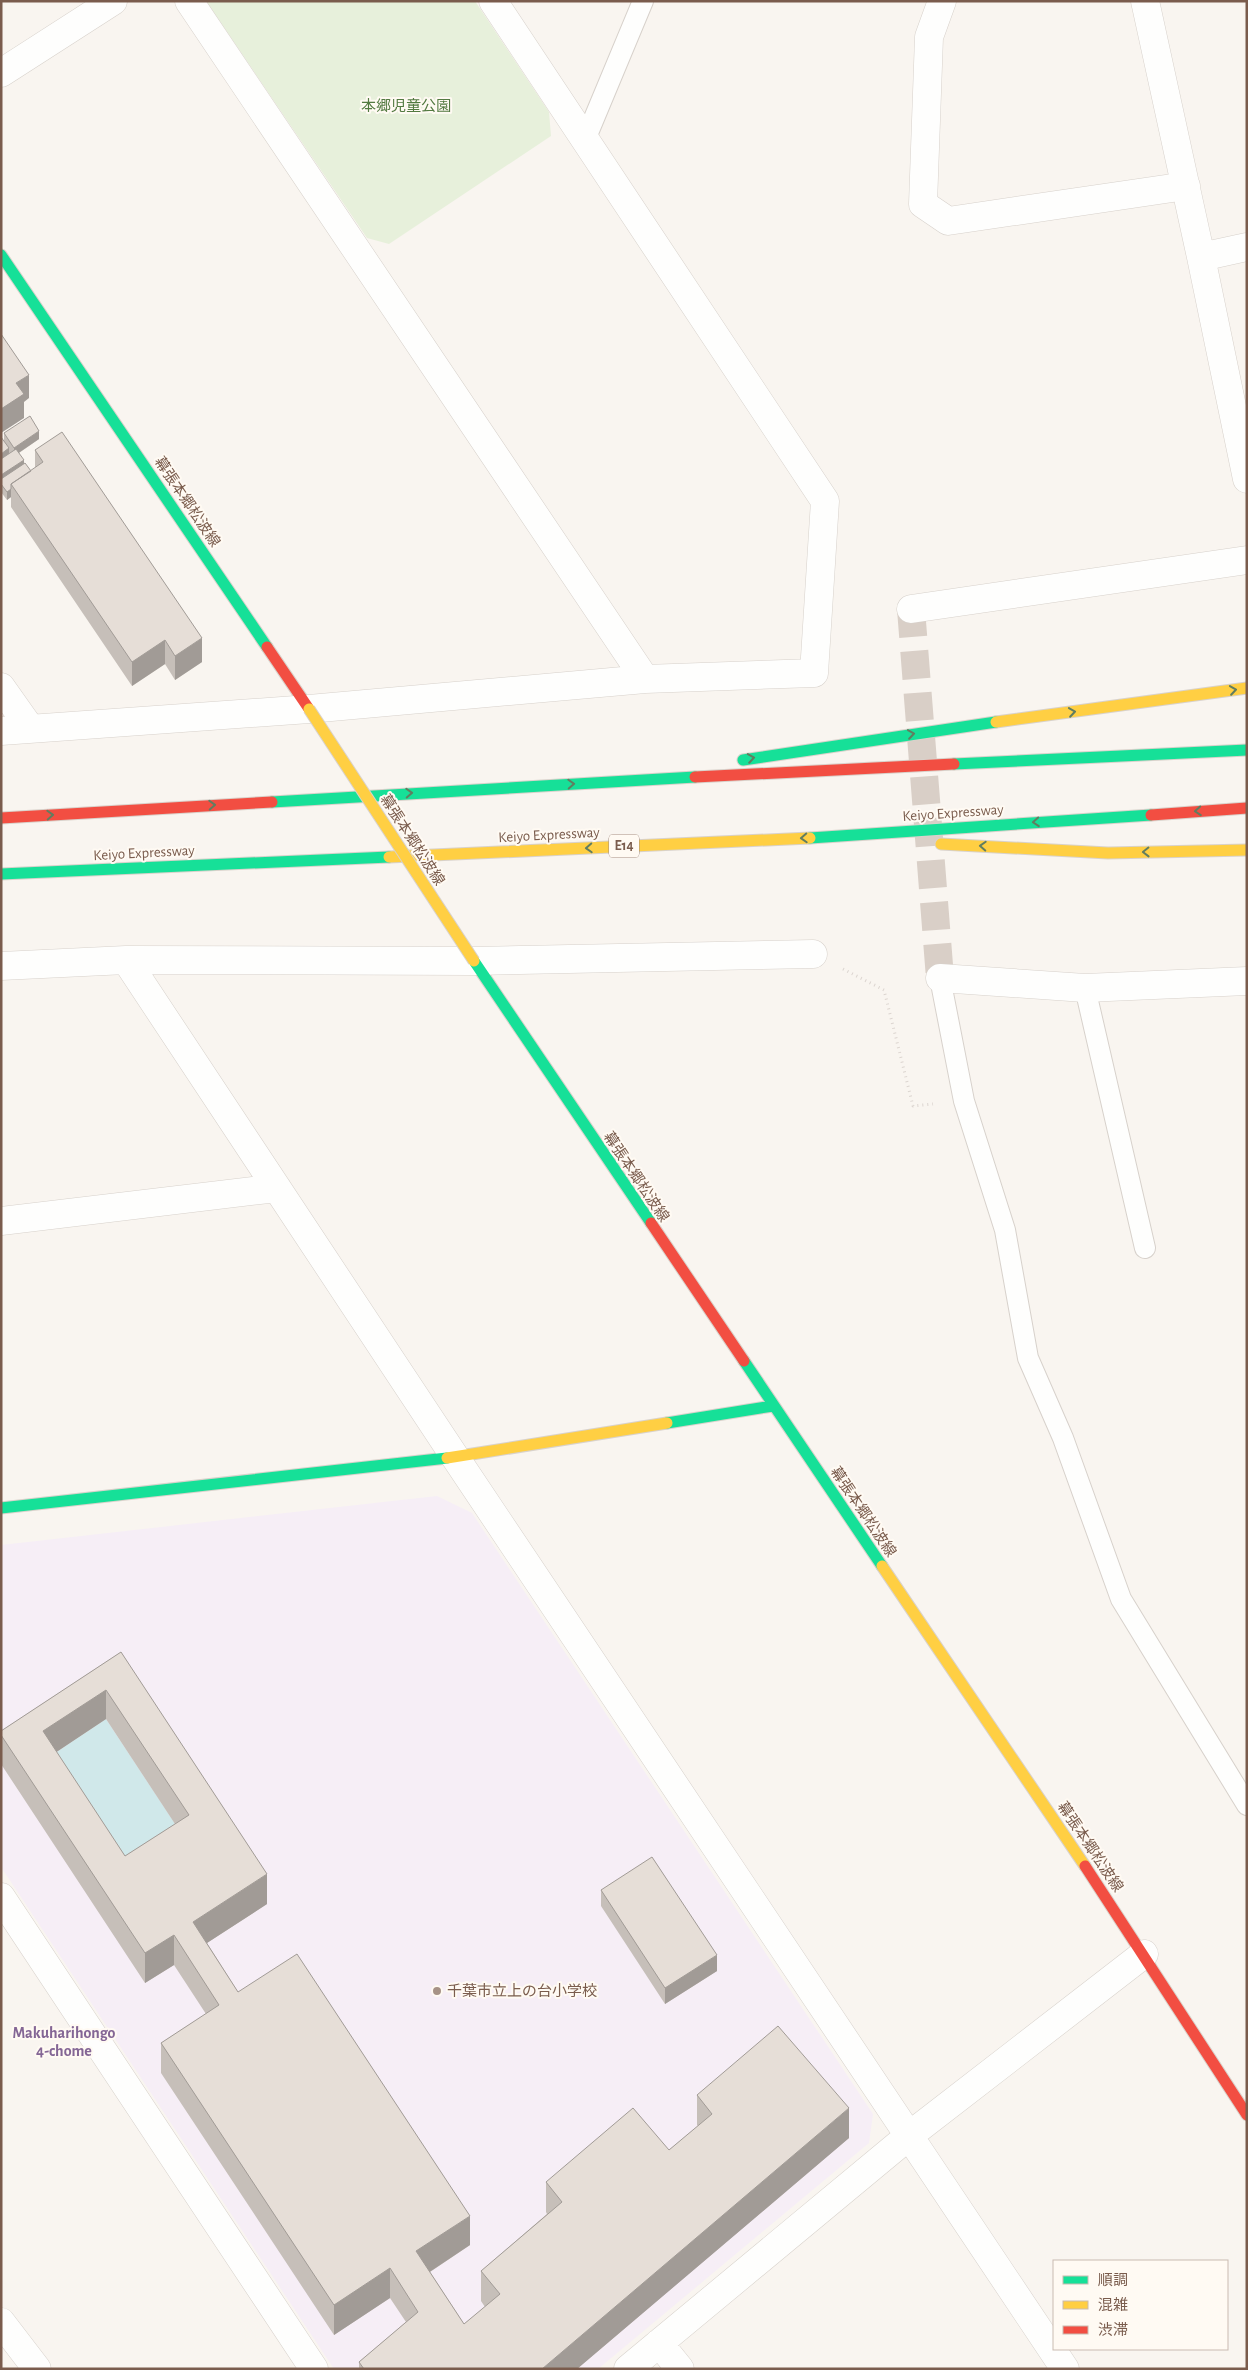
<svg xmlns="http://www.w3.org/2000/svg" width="1248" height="2370" font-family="'Alegreya Sans','Noto Sans JP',sans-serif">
<rect width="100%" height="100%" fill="#f9f5f0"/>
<!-- education -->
<path fill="#f6eef6" d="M437,1496L472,1513L873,2114L869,2143L598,2369H334L1,1867V1545Z"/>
<!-- green -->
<path fill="#e7f0db" d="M206,1H475L549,112L551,136L389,244L367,238Z"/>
<!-- water -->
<path fill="#d0e8ea" d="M106,1719L189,1845L125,1886L43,1761Z"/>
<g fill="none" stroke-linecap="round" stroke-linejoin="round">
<!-- street-tunnel -->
<path stroke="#d9cfc7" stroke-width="28" stroke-dasharray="28 14" stroke-linecap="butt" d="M911,609L940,978"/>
<defs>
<path id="lane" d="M585,140L643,1
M940,978L964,1101L1005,1230L1028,1358L1063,1438L1121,1599L1247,1805
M1085,988L1145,1248"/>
<path id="street" d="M189,1L645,679
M942,1L929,37L923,204L948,221L1186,186
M1145,1L1201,257L1247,479
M1,73L113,1
M1201,257L1247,247
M911,609L1247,560
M1,687L30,728
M1,731L309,709L645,679L814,673L825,501L493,1
M126,960L455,1457L1065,2369
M1,966L126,960L474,961L813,954
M940,978L1085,988L1247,981
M1,1221L277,1188
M1,1897L314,2369
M1,2322L37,2369
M659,2343L680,2369
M628,2369L910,2135L1144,1954"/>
<path id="fast" d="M1,255L267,647
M743,760L996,722
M954,764L1247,750
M272,802L695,777
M810,838L1151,815
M1,874L389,857
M474,961L651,1223
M744,1361L882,1566
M667,1423L773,1406
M1,1508L447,1458"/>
<path id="slow" d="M996,722L1247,688
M941,844L1108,853L1247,850
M389,857L810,838
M447,1458L667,1423
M882,1566L1085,1866"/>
<path id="jam" d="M267,647L309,709
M695,777L954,764
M1151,815L1247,808
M1,818L272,802
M651,1223L744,1361
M1085,1866L1247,2115"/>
</defs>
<!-- lane casing -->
<use href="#lane" stroke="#d7d1cb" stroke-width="22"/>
<!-- street casing -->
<use href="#street" stroke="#d7d1cb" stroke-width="29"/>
<!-- fast casing -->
<use href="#fast" stroke="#d9d2cb" stroke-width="13"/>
<!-- slow casing -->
<use href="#slow" stroke="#d9d2cb" stroke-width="13"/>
<!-- jam casing -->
<use href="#jam" stroke="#d9d2cb" stroke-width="13"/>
<!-- path -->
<path stroke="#dcd5d0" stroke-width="3" stroke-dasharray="1 4" stroke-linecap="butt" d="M843,969L884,990L913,1106L933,1104"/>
<!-- lane -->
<use href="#lane" stroke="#fefefd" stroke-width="20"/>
<!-- street -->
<use href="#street" stroke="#fefefd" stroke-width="28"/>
<!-- fast -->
<use href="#fast" stroke="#16e098" stroke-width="11"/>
<!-- slow -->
<use href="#slow" stroke="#ffcf43" stroke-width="11"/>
<!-- jam -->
<use href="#jam" stroke="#f24e42" stroke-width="11"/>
<defs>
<path id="slow-bridge" d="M309,709L474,961"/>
</defs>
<!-- slow-bridge casing -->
<use href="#slow-bridge" stroke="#d9d2cb" stroke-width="13" stroke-linecap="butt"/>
<!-- slow-bridge -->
<use href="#slow-bridge" stroke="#ffcf43" stroke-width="11"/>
</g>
<!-- wall -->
<path fill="#c6bfb9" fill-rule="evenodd" d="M4,433L39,439L19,453L24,464L31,471L35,468V450L202,662L175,680L165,664L132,686L11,507V497L7,500L1,492V437L4,441Z
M121,1652L267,1904L207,1943L238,1992L470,2245L430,2272L464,2324L485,2307L481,2301V2271L547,2214L546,2212V2182L669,2150L698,2126L697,2125V2095L849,2138L577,2369H359V2362L406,2322L390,2298L334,2335L161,2073V2043L206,2014L174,1965L145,1983L1,1764V1731ZM106,1719L175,1824L125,1856L56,1752Z
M601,1890L717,1971L665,2004L601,1906Z"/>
<!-- shaded-wall -->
<path fill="#a19b96" d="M29,375V398L24,402V418L1,433V409L16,383Z
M39,431V439L14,456V448Z
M9,448V456L1,462V454Z
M24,460V469L1,484V475Z
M11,489V497L7,500V492Z
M202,638V662L175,680V656Z
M165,640V664L132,686V662Z
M106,1690V1719L43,1761V1731Z
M267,1874V1904L193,1952V1922Z
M174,1935V1965L145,1983V1953Z
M717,1955V1971L665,2004V1988Z
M849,2108V2138L577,2369H542Z
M470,2216V2245L416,2281V2251Z
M390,2268V2298L334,2335V2305Z"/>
<!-- building -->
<path fill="#e6ded7" stroke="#a19b96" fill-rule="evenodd" d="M1,334L29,375L16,383L24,394L1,409Z
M30,416L39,431L14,448L4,433Z
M62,432L202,638L175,656L165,640L132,662L11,484L43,462L35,450Z
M1,437L9,448L1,454Z
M16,449L24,460L1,475V459Z
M25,463L31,471L11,484V489L7,492L1,484V479Z
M121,1652L267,1874L193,1922L238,1992L297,1954L470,2216L416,2251L464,2324L500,2294L481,2271L562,2202L546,2182L633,2108L669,2150L712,2114L697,2095L778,2026L849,2108L542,2369H364L359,2362L418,2312L390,2268L334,2305L161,2043L219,2005L174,1935L145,1953L1,1735V1731ZM106,1690L189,1815L125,1856L43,1731Z
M652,1857L717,1955L665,1988L601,1890Z"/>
<!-- one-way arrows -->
<defs><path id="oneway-chevron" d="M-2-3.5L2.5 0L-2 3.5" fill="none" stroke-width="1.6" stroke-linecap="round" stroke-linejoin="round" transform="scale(1.25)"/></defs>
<g stroke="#617d60">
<use href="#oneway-chevron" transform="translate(1233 690) rotate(-8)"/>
<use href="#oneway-chevron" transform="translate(1072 712) rotate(-8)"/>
<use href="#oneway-chevron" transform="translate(911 734) rotate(-8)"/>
<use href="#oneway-chevron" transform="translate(751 758) rotate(-9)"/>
<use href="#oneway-chevron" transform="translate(571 784) rotate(-3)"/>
<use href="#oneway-chevron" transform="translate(409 793) rotate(-3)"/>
<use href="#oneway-chevron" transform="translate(212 805) rotate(-3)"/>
<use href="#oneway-chevron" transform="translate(1198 811) rotate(176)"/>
<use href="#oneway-chevron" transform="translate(50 815) rotate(-3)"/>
<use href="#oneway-chevron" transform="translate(1036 822) rotate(176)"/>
<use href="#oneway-chevron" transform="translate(804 838) rotate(177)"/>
<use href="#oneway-chevron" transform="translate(983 846) rotate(-177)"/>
<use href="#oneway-chevron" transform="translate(589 848) rotate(177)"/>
<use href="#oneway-chevron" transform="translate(1146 852) rotate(179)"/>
</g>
<!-- markers -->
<circle fill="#a69286" stroke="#fffaf3" stroke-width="2" cx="437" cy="1991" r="5"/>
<g text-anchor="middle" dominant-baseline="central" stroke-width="4" stroke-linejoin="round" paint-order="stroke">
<!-- shield labels -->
<rect fill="#fffaf3" stroke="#a28b7f" stroke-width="1" x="609" y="834.5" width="30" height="23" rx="4"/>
<g font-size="14" font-weight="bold" fill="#7a5c4d">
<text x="624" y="846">E14</text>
</g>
<!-- park labels -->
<g font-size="15" fill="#537a41" stroke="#fffaf3">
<text x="406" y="106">本郷児童公園</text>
</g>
<!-- street labels -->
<g font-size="15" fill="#7a5c4d" stroke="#fffaf3">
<text transform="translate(187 502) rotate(56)">幕張本郷松波線</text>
<text transform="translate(953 813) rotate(-4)">Keiyo Expressway</text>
<text transform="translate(549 835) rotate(-3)">Keiyo Expressway</text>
<text transform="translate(412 840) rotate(57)">幕張本郷松波線</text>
<text transform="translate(144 853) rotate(-3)">Keiyo Expressway</text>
<text transform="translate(636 1177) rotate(56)">幕張本郷松波線</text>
<text transform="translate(863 1512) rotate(56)">幕張本郷松波線</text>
<text transform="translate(1090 1847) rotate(56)">幕張本郷松波線</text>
</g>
<!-- poi labels -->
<g font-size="15" fill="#7a5c4d" stroke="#fffaf3" text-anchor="start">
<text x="447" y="1991">千葉市立上の台小学校</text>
</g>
<!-- neighbourhood labels -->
<g font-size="16" font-weight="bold" fill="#846695" stroke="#fffaf3">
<text x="64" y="2033">Makuharihongo<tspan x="64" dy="18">4-chome</tspan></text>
</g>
</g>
<!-- border -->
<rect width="1248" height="2370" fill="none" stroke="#7a5c4d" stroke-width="5"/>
<!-- legend -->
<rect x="1053" y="2260" width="175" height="90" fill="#fffaf3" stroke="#cabbb1"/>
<rect x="1063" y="2276" width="25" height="8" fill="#16e098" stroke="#cabbb1"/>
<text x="1098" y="2285" font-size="15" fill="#7a5c4d">順調</text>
<rect x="1063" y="2301" width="25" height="8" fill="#ffcf43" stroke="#cabbb1"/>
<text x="1098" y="2310" font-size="15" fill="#7a5c4d">混雑</text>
<rect x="1063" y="2326" width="25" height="8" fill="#f24e42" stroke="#cabbb1"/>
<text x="1098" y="2335" font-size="15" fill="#7a5c4d">渋滞</text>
</svg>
